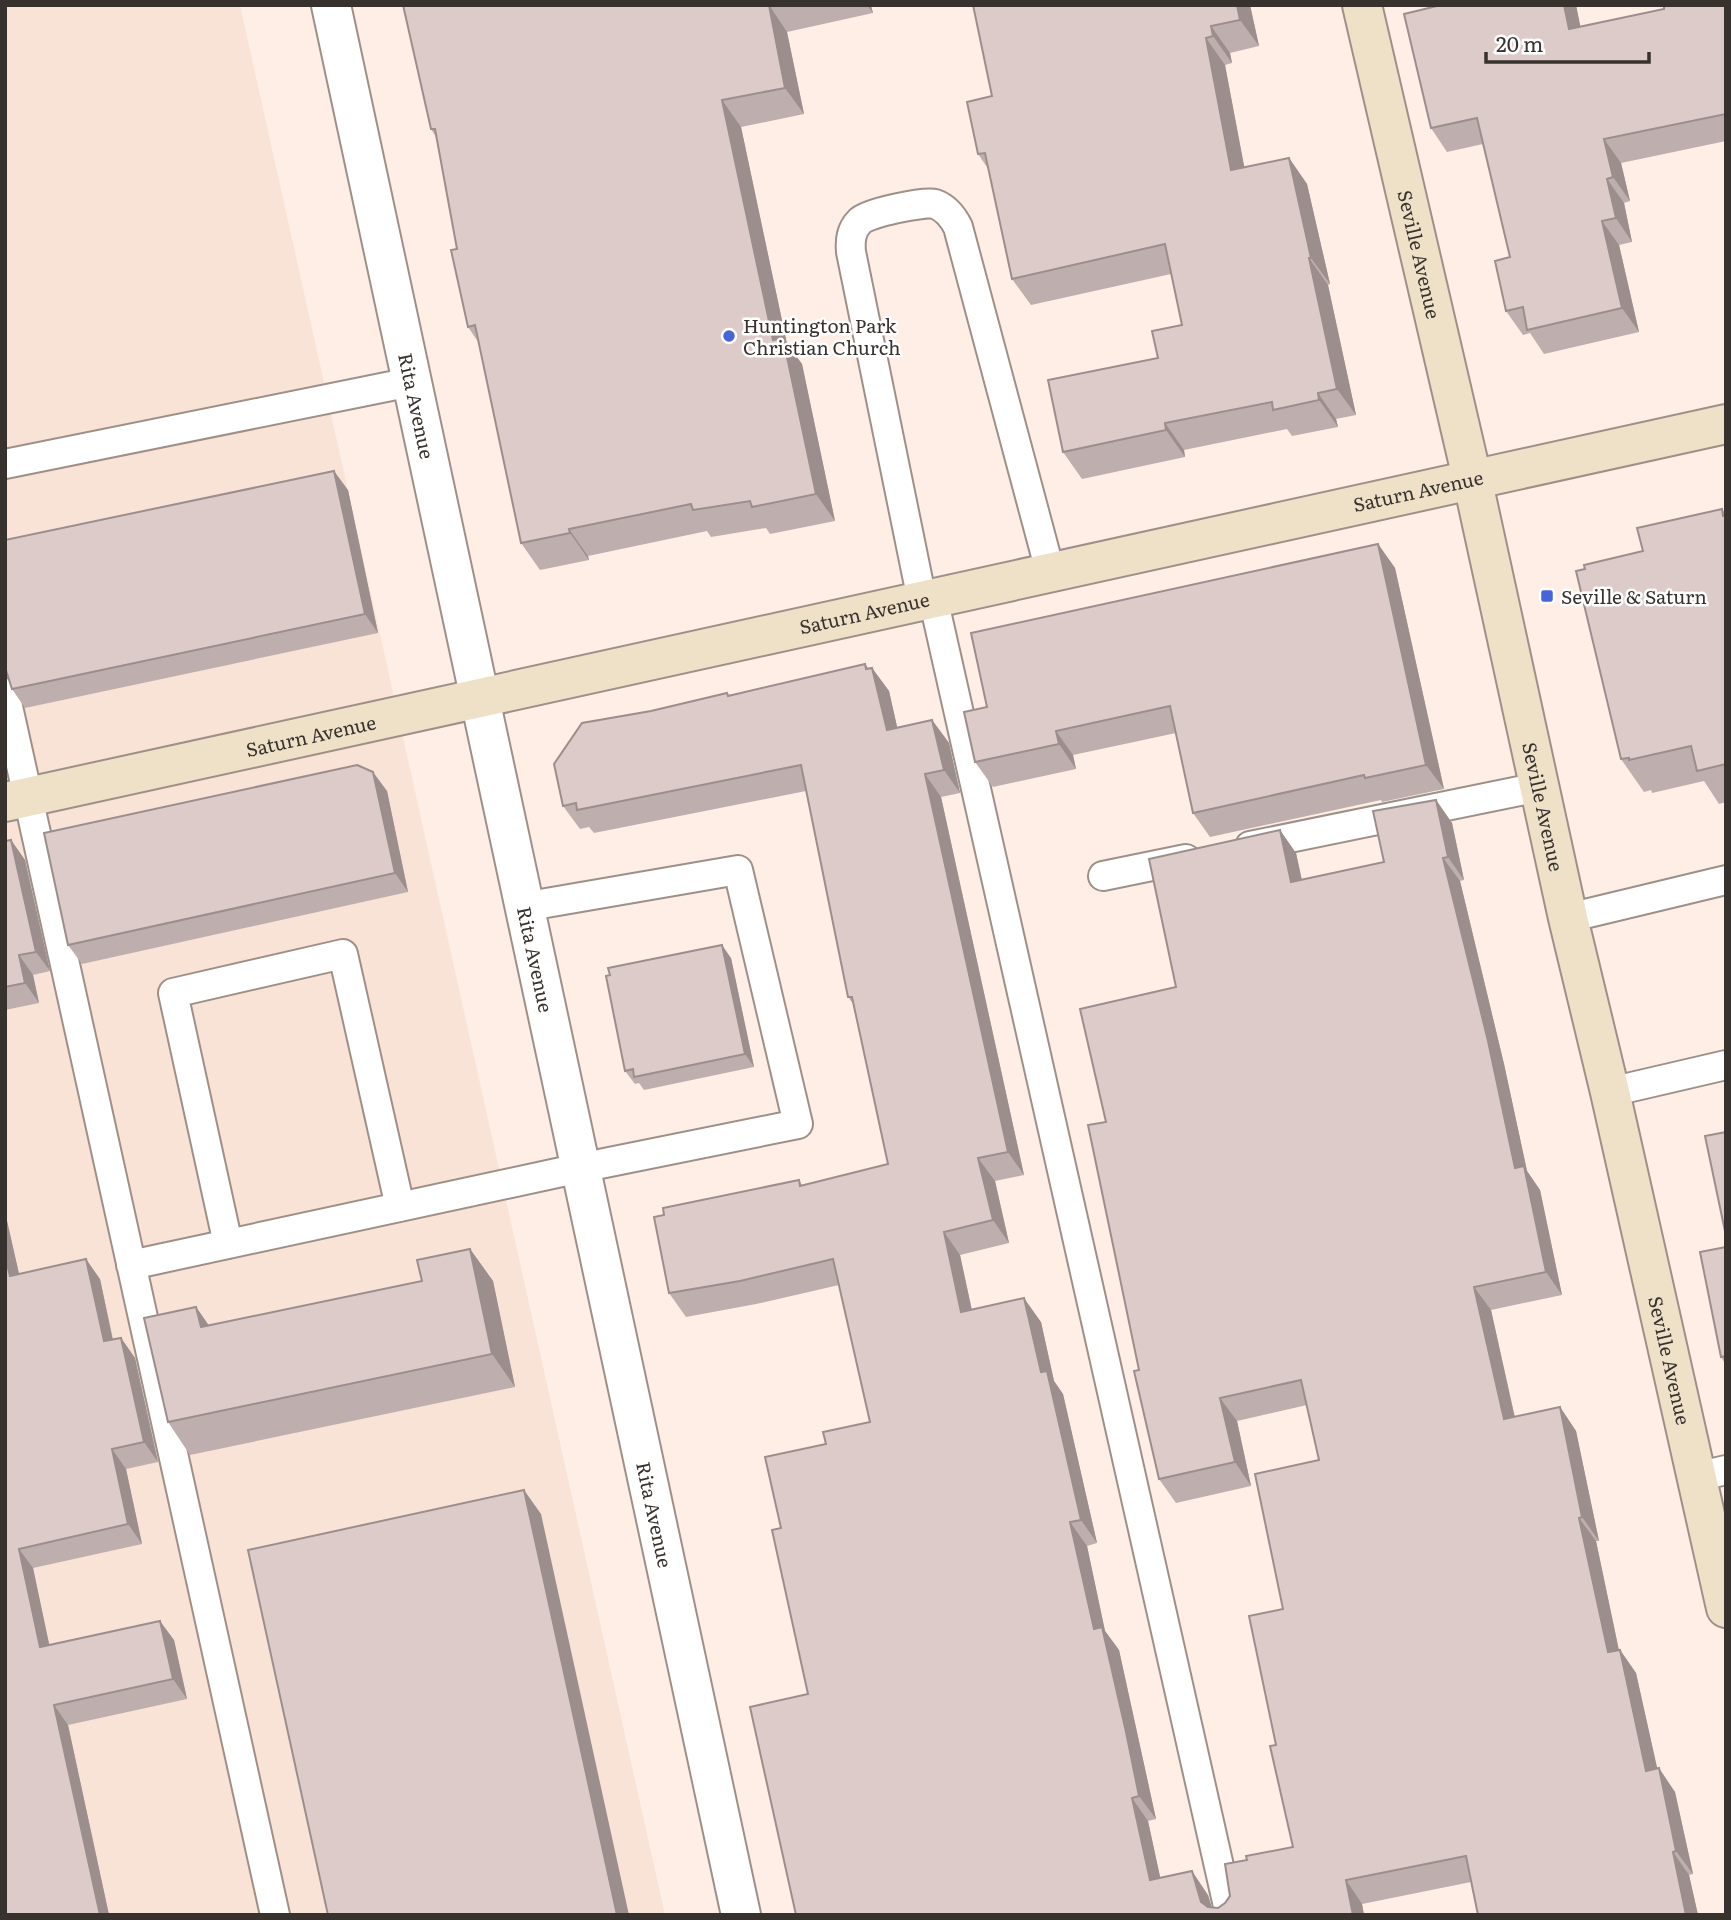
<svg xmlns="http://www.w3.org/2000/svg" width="1731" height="1920" font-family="Literata,serif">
<rect width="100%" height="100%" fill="#feeee6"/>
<!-- built -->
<path fill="#f9e2d6" d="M5,5H240L665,1915H5Z"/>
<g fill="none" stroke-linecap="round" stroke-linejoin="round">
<defs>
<path id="lane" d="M5,464L411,382
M933,598L1230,1915
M922,600L851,252C850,240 851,230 860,221C867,213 925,201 935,204C946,208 953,217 958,227L1050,571
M5,693L275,1915
M1250,846L1539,787
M1103,876L1186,859
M1568,918L1726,880
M1610,1092L1726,1065
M228,1244L173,993L343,954L400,1207
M131,1265L580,1168L798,1124L738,870L523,907
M1696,1477L1726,1470"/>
<g id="street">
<path id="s1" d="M331,5L741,1915"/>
</g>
<g id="secondary">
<path id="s2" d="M1362,5L1472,478L1568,918L1610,1092L1726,1608"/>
<path id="s3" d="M5,802C579,678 1151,546 1726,424"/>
</g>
</defs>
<!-- lane casing -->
<use href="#lane" stroke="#9e9088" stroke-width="32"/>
<!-- street casing -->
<use href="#street" stroke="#9e9088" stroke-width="42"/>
<!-- secondary casing -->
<use href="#secondary" stroke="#9e9088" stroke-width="42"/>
<!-- lane -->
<use href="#lane" stroke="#fff" stroke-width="28"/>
<!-- street -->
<use href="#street" stroke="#fff" stroke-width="38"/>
<!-- secondary -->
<use href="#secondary" stroke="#efe0c8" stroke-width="38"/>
</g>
<!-- wall -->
<path fill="#beafae" d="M403,5H875L871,6L873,13L787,32L804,114L741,127L787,344L802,364L835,521L770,534L766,528L711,537L707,531L588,556L589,560L540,570L521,543L479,343L468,327L457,249L436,137L431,129Z
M973,5H1250L1259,46L1230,53L1232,63L1225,65L1244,167L1289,158L1307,184L1330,284L1328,285L1356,415L1336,419L1338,427L1292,436L1287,429L1184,450L1185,457L1082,479L1063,452L1158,358L1182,325L1171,274L1031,305L1012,279L989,170L978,154L992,96Z
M1441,5H1576L1580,27L1726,5V141L1621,163L1630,201L1624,203L1632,242L1619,245L1639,332L1544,354L1530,333L1523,335L1506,311L1510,257L1483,144L1447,152L1431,128Z
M348,490L378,633L25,708L12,689L8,677H5V540Z
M1722,509L1726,514V802L1719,804L1704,781L1652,793L1651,790L1644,792L1621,759L1585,569L1643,551Z
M1378,544L1395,568L1444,789L1382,802L1381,800L1210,837L1193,813L1176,733L1073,755L1076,769L993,787L975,762L987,707Z
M872,668L889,691L897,727L932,720L949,743L960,793L941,797L1024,1175L995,1181L1009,1243L960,1255L972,1310L1041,1322L1054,1381L1063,1394L1097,1543L1087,1546L1105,1631L1119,1650L1156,1819L1148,1821L1160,1878L1208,1895L1212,1908H1218L1225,1903L1247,1860L1293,1847L1276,1745L1283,1609L1319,1460L1307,1405L1237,1421L1251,1486L1176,1503L1159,1479L1139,1370L1106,1122L1176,987L1296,853L1302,880L1384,862L1436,800L1452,823L1464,880L1460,881L1504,1064L1527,1171L1540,1190L1562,1295L1491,1310L1515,1417L1560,1407L1576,1431L1599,1541H1596L1619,1650H1620L1636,1673L1657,1769L1675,1792L1693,1874L1689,1875L1698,1915H1478L1471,1882L1362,1904L1364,1915H796L808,1694L781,1528L826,1444L870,1422L839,1285L756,1304L686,1317L669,1293L799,1180L802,1185L888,1164L854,1005L848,997L806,791L594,833L589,827L580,829L563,806L651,711L727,693L729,695Z
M387,791L408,892L82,964L68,945Z
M11,840L25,860L50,971L33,975L39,1003L5,1010V841Z
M731,958L754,1067L644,1090L639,1083L635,1084L625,1071Z
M5,1212L19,1274L100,1279L113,1339L121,1338L135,1358L158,1462L126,1469L142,1544L33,1568L49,1645L174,1640L187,1699L68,1725L109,1915H5Z
M1726,1247V1365L1721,1357Z
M470,1249L493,1281L515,1387L190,1455L168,1422L196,1307L209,1326L422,1281Z"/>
<!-- shaded-wall -->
<path fill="#9b8e8d" d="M769,5L787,32L804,114L785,88Z
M867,5L871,6L873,13Z
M1237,5H1250L1259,46L1240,20Z
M1564,5H1576L1586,53L1569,29Z
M1211,26L1230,53L1232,63L1213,36Z
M1206,38L1225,65L1250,197L1231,170Z
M722,100L741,127L787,344L802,364L835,521L816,494L773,340Z
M1604,139L1621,163L1630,201L1613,177Z
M1289,158L1307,184L1330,284L1311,258Z
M1607,179L1624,203L1632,242L1616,218Z
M1602,221L1619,245L1639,332L1622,308Z
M1309,258L1328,285L1356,415L1337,389Z
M1318,393L1336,419L1338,427L1319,400Z
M1165,423L1184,450L1185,457L1166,430Z
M334,471L348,490L378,633L365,614Z
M569,529L588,556L589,560L570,533Z
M1378,544L1395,568L1444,789L1426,765Z
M865,664L874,676L872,668L889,691L903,753L887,730Z
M932,720L949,743L960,793L944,770Z
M1056,731L1073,755L1076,769L1059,744Z
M373,772L387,791L408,892L395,873Z
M925,774L941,797L1024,1175L1008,1152Z
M1436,800L1452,823L1464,880L1448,857Z
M1280,830L1296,853L1307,905L1291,882Z
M11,840L25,860L50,971L36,952Z
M1443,858L1460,881L1504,1064L1527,1171L1540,1190L1562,1295L1546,1272L1515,1168Z
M722,945L731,958L754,1067L745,1054Z
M19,955L33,975L39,1003L25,983Z
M978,1158L995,1181L1009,1243L993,1220Z
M5,1212L24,1296L10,1276L5,1256Z
M944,1232L960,1255L977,1335L961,1312Z
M470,1249L493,1281L515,1387L492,1354Z
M86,1259L100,1279L117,1361L104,1341Z
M1474,1287L1491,1310L1520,1442L1504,1419Z
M1024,1298L1041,1322L1054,1381L1063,1394L1097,1543L1081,1520L1041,1372Z
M196,1307L219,1340L201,1327Z
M121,1338L135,1358L158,1462L144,1442Z
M1220,1398L1237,1421L1251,1486L1235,1462Z
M1560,1407L1576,1431L1599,1541L1582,1517Z
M112,1449L126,1469L142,1544L128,1524Z
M524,1490L541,1514L629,1915H617Z
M1579,1518L1596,1541L1624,1675L1608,1652Z
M1070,1522L1087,1546L1105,1631L1119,1650L1156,1819L1139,1796L1094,1629Z
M19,1549L33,1568L54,1667L40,1647Z
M160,1621L174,1640L187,1699L173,1679Z
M1620,1650L1636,1673L1663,1794L1646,1771Z
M54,1705L68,1725L109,1915H100Z
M1659,1768L1675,1792L1693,1874L1676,1851Z
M1132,1798L1148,1821L1166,1904L1150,1880Z
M1673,1852L1689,1875L1698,1915H1686Z
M1192,1871L1208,1895L1214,1915L1201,1902Z
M1346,1880L1362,1904L1364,1915H1353Z"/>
<!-- building -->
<path fill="#ddcbca" stroke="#9b8e8d" stroke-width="2" d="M403,5H769L785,88L722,100L773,340L783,338L816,494L752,507L750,501L693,510L691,504L569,529L570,533L521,543L475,325L468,327L451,250L457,249L435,129H431Z
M973,5H1237L1240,20L1211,26L1213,36L1206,38L1231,170L1289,158L1311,258H1309L1337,389L1318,393L1319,400L1273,410L1272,402L1165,423L1166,430L1063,452L1048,380L1158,358L1152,331L1182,325L1165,244L1012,279L985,153L978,154L967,102L992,96Z
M1441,5H1564L1569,29L1664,9V5H1726V114L1604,139L1613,177L1607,179L1616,218L1602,221L1622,308L1527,330L1523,307L1506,311L1495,261L1510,257L1477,118L1431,128L1404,14Z
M334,471L365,614L12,689L5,667V540Z
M1722,509L1723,516L1726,515V764L1697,771L1691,746L1629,760V758L1621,759L1576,571L1585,569L1584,565L1643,551L1637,528Z
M1378,544L1426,765L1365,778L1364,775L1193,813L1170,706L1056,731L1059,744L975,762L964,712L987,707L971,633Z
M865,664L866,669L872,668L887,730L932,720L944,770L925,774L1008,1152L978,1158L993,1220L944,1232L961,1312L1024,1298L1041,1372L1047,1371L1081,1520L1070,1522L1094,1629L1102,1627L1126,1732L1139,1796L1132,1798L1150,1880L1192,1871L1201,1902L1208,1907L1218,1908L1225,1903L1230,1896L1225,1864L1247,1860L1246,1856L1293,1847L1270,1746L1276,1745L1249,1616L1283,1609L1255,1474L1319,1460L1301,1380L1220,1398L1235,1462L1159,1479L1134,1371L1139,1370L1088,1125L1106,1122L1080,1009L1176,987L1149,859L1280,830L1291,882L1384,862L1373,811L1436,800L1448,857L1443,858L1488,1041L1515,1168L1524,1166L1546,1272L1474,1287L1504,1419L1560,1407L1582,1517L1579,1518L1608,1652L1620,1650L1646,1771L1659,1768L1676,1851L1673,1852L1686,1915H1478L1466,1856L1346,1880L1353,1915H796L750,1707L808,1694L772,1530L781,1528L765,1457L826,1444L823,1432L870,1422L833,1259L740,1281L669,1293L654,1217L664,1215L663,1208L799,1180L800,1186L888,1164L852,997H848L801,765L577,810L576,803L563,806L554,764L582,723L651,711L727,693L728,696Z
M357,765L373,772L395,873L68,945L44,833Z
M11,840L36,952L19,955L25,983L5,987V841Z
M722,945L745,1054L634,1077L633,1069L625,1071L606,976L610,975L608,968Z
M1726,1132V1236L1705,1136Z
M1726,1247V1356L1721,1357L1700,1252Z
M470,1249L492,1354L168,1422L144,1318L196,1307L201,1327L422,1281L417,1260Z
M5,1256L10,1276L86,1259L104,1341L121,1338L144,1442L112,1449L128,1524L19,1549L40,1647L160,1621L173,1679L54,1705L100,1915H5Z
M524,1490L617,1915H328L248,1550Z"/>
<!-- markers -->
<g fill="#4565d8" stroke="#fff" stroke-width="2.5">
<circle cx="729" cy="336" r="7"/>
<rect x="1540" y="589" width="14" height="14" rx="3.5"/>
</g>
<g text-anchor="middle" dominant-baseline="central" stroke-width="5" stroke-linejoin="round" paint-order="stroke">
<!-- street labels -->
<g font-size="19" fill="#38322f" stroke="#fff">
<text stroke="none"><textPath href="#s2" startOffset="256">Seville Avenue</textPath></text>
<text stroke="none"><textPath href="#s1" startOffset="410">Rita Avenue</textPath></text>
<text stroke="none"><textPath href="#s3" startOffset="1447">Saturn Avenue</textPath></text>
<text stroke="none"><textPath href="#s3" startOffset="880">Saturn Avenue</textPath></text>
<text stroke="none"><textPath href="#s3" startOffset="313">Saturn Avenue</textPath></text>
<text stroke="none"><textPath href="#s2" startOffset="822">Seville Avenue</textPath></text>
<text stroke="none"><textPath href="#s1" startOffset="976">Rita Avenue</textPath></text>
<text stroke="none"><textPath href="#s2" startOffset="1390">Seville Avenue</textPath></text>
<text stroke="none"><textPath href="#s1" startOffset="1544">Rita Avenue</textPath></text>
</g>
<!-- poi labels -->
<g font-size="19" fill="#38322f" stroke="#fff" text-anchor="start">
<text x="743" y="325">Huntington Park<tspan x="743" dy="22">Christian Church</tspan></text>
<text x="1561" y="596">Seville &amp; Saturn</text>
</g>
</g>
<!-- border -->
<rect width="1731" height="1920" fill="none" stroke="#38322f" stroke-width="14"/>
<!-- scale -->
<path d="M1486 52v10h163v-10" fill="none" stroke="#38322f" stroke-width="3.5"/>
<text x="1496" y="52" font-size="21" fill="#38322f" stroke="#ffffff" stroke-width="5" paint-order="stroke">20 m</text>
</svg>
